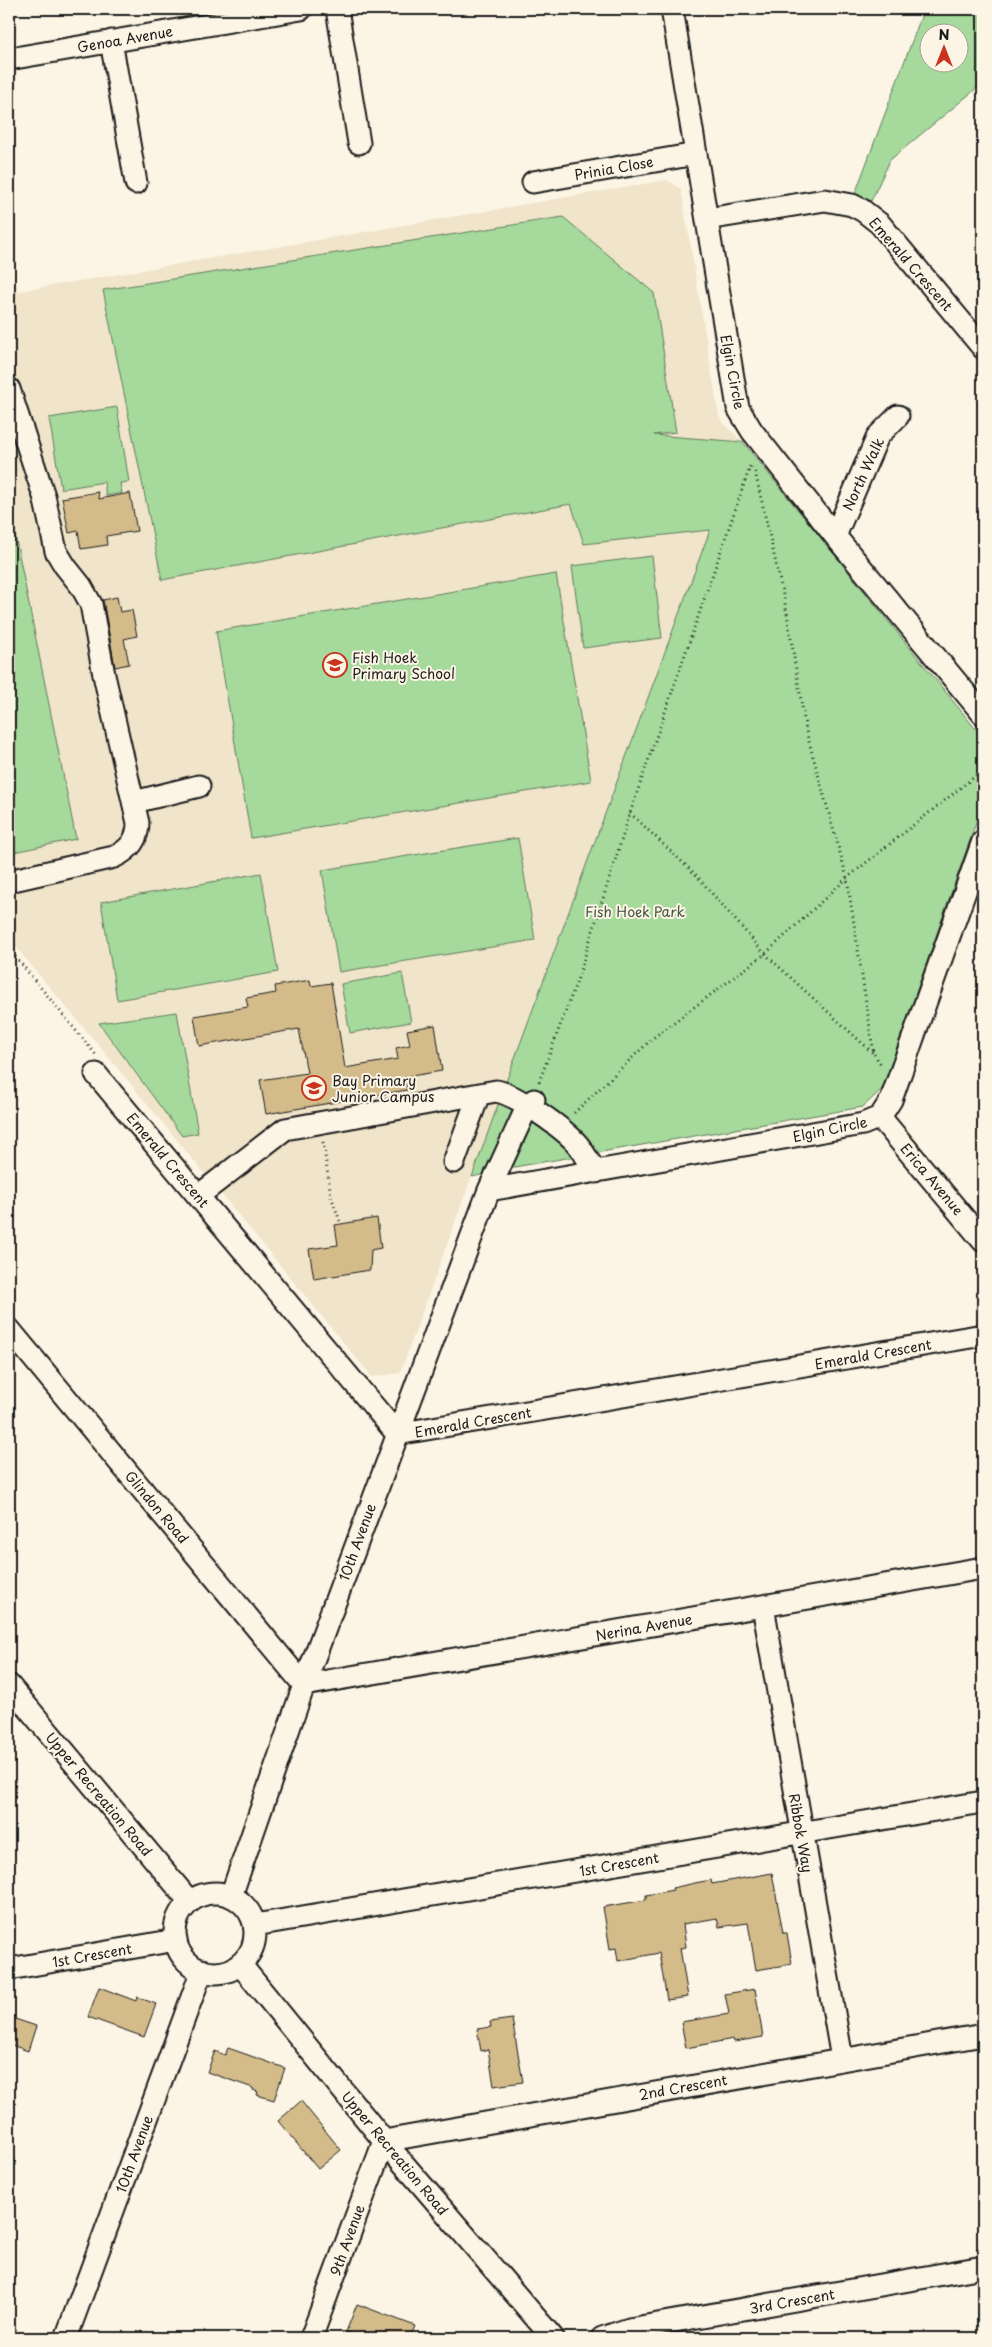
<svg xmlns="http://www.w3.org/2000/svg" width="992" height="2347" font-family="'Playpen Sans',sans-serif">
<rect width="100%" height="100%" fill="#fcf5e5"/>
<filter id="ink" filterUnits="userSpaceOnUse"><feTurbulence type="fractalNoise" baseFrequency=".02" numOctaves="2"/><feDisplacementMap in="SourceGraphic" scale="10" xChannelSelector="R" yChannelSelector="G"/><feConvolveMatrix kernelMatrix="1 2 1 2 8 2 1 2 1" color-interpolation-filters="sRGB"/></filter>
<g filter="url(#ink)">
<!-- built -->
<path fill="#f0e4ca" d="M667,180L681,189L719,417L728,428L743,442L506,1082L492,1085L500,1099L400,1373L372,1377L111,1060L9,939V293Z"/>
<!-- green -->
<path fill="#a5da9c" stroke="#607b5c" fill-rule="evenodd" d="M924,9H983V83L890,160L871,201L855,194ZM930,32H960V62H930Z
M563,217L654,293L676,432L654,435L743,442L983,738V803L882,1089L863,1107L520,1166L472,1177L500,1099L492,1084L506,1082L710,530L584,544L571,504L162,580L103,290Z
M117,407L129,482L120,483L122,493L106,496L104,482L61,489L49,418Z
M9,505L76,839L9,853Z
M652,556L662,638L583,648L572,566Z
M556,574L591,781L251,838L216,631Z
M518,838L535,940L339,972L322,870Z
M261,873L278,972L117,1000L101,902Z
M402,973L411,1022L350,1033L341,984Z
M177,1012L198,1133L182,1136L99,1023Z"/>
<!-- building -->
<path fill="#d3bb8a" stroke="#1c1c1c" d="M98,492L99,499L130,493L137,531L106,536L107,545L81,549L78,531L69,533L62,498Z
M117,597L120,612L132,610L137,636L124,639L129,664L115,667L103,600Z
M310,980L311,986L331,983L345,1068L398,1059L396,1048L410,1045L407,1030L435,1025L442,1071L405,1077L407,1090L266,1114L260,1080L307,1073L299,1029L199,1046L194,1016L248,1007L246,998L276,993L275,986Z
M377,1218L381,1248L371,1250L370,1270L314,1279L309,1249L338,1245L335,1225Z
M772,1873L783,1933H787L792,1964L756,1970L748,1923L719,1927L717,1918L683,1924L686,1947L680,1948L688,1997L667,2000L659,1953L618,1961L616,1948L610,1949L603,1907L646,1900V1895L673,1890L672,1888L695,1883L711,1880L712,1884Z
M99,1987L136,2001L137,1997L156,2004L144,2037L88,2017Z
M755,1989L763,2037L734,2042L733,2039L686,2048L681,2022L729,2014L725,1994Z
M9,2017L36,2026L28,2051L9,2044Z
M512,2019L523,2082L494,2086L488,2049L481,2051L477,2029L491,2027L490,2022Z
M228,2048L285,2068L274,2100L257,2095L258,2092L253,2090V2088L207,2072L215,2051L225,2055Z
M301,2101L341,2150L318,2169L278,2121Z
M357,2304L415,2326L410,2338H363L346,2332Z"/>
<g fill="none" stroke-linecap="round" stroke-linejoin="round">
<defs>
<path id="minor" d="M337,9L359,143
M672,9L738,408L752,431L835,536L983,714
M111,41L136,183
M9,59L301,9
M533,182L696,154
M707,219L825,200L852,205L862,210L880,224L983,348
M9,389L44,496L56,551L65,566L81,586L91,604L104,675L138,823C138,840 129,850 114,857L9,881
M835,536L878,436L898,416
M134,802L199,786
M96,1074L397,1434
M880,1117L983,1241
M454,1162L479,1094
M489,1190L863,1124L880,1117L891,1100L983,841
M198,1196L285,1129L496,1091C516,1094 566,1130 579,1146C585,1154 590,1164 596,1172
M9,1329L304,1685L983,1568
M397,1434L983,1335
M763,1606L842,2059
M9,1685L190,1902
M175 1933a40 40 0 1 1 80 0a40 40 0 1 1-80 0Z
M231,1896L304,1685L489,1190L527,1107L534,1100
M255,1925L983,1802
M240,1964L384,2141L553,2338
M9,1969L176,1940
M66,2338L202,1970
M311,2338L384,2141L983,2035
M602,2338L629,2329L983,2267"/>
</defs>
<!-- minor casing -->
<use href="#minor" stroke="#1c1c1c" stroke-width="25"/>
<!-- path -->
<path stroke="#1c1c1c" stroke-width="3" stroke-dasharray="1 4" stroke-linecap="butt" d="M754,467L786,608L806,731L847,878L874,1054L882,1066
M630,813L696,875L765,954L874,1054
M9,949L96,1055
M539,1082L578,978L630,813L751,464
M574,1113L653,1038L765,954L847,878L983,770
M323,1142L331,1196L341,1224"/>
<!-- minor -->
<use href="#minor" stroke="#fcf5e5" stroke-width="21"/>
</g>
</g>
<!-- icons -->
<defs>
<symbol id="school-ring" viewBox="-11 -11 22 22"><circle r="9.5" fill="#fcf5e5" stroke="#c8321e" stroke-width="1.5"/><path d="M0-5L7-2L0 1L-7-2ZM-4 1L0 2.5L4 1V4Q0 6-4 4Z" fill="#c8321e"/></symbol>
</defs>
<g fill-rule="evenodd">
<use href="#school-ring" x="321" y="651" width="28" height="28"/>
<use href="#school-ring" x="300" y="1074" width="28" height="28"/>
</g>
<g text-anchor="middle" dominant-baseline="central" stroke-width="4" stroke-linejoin="round" paint-order="stroke">
<!-- street labels -->
<g font-size="14" fill="#1c1c1c" stroke="#fcf5e5">
<text transform="translate(125 39) rotate(-10)">Genoa Avenue</text>
<text transform="translate(614 168) rotate(-10)">Prinia Close</text>
<text transform="translate(911 264) rotate(49)">Emerald Crescent</text>
<text transform="translate(733 372) rotate(79)">Elgin Circle</text>
<text transform="translate(863 474) rotate(-65)">North Walk</text>
<text transform="translate(830 1129) rotate(-12)">Elgin Circle</text>
<text transform="translate(168 1160) rotate(50)">Emerald Crescent</text>
<text transform="translate(932 1179) rotate(50)">Erica Avenue</text>
<text transform="translate(873 1354) rotate(-10)">Emerald Crescent</text>
<text transform="translate(473 1422) rotate(-10)">Emerald Crescent</text>
<text transform="translate(157 1507) rotate(50)">Glindon Road</text>
<text transform="translate(357 1542) rotate(-70)">10th Avenue</text>
<text transform="translate(644 1627) rotate(-10)">Nerina Avenue</text>
<text transform="translate(99 1794) rotate(50)">Upper Recreation Road</text>
<text transform="translate(801 1833) rotate(80)">Ribbok Way</text>
<text transform="translate(619 1864) rotate(-10)">1st Crescent</text>
<text transform="translate(92 1955) rotate(-10)">1st Crescent</text>
<text transform="translate(683 2087) rotate(-10)">2nd Crescent</text>
<text transform="translate(395 2153) rotate(50)">Upper Recreation Road</text>
<text transform="translate(134 2154) rotate(-70)">10th Avenue</text>
<text transform="translate(347 2240) rotate(-70)">9th Avenue</text>
<text transform="translate(792 2301) rotate(-10)">3rd Crescent</text>
</g>
<!-- poi labels -->
<g font-size="14" fill="#1c1c1c" stroke="#fcf5e5" text-anchor="start">
<text x="352" y="657">Fish Hoek<tspan x="352" dy="16">Primary School</tspan></text>
<text x="332" y="1080">Bay Primary<tspan x="332" dy="16">Junior Campus</tspan></text>
</g>
<!-- park labels -->
<g font-size="14" fill="#455542" stroke="#fcf5e5">
<text x="635" y="911">Fish Hoek Park</text>
</g>
</g>
<!-- margin -->
<rect width="992" height="2347" fill="none" stroke="#fcf5e5" stroke-width="30"/>
<rect x="15" y="15" width="962" height="2317" fill="none" stroke="#1c1c1c" stroke-width="2" filter="url(#ink)"/>
<!-- north arrow -->
<g transform="translate(944 48)"><circle r="24" fill="#fcf5e5" stroke="#a29e95"/>
<path d="M0-4L9 19L0 12L-9 19Z" fill="#c8321e"/>
<text y="-8" font-size="14" font-weight="bold" text-anchor="middle" fill="#1c1c1c">N</text>
</g>
</svg>
